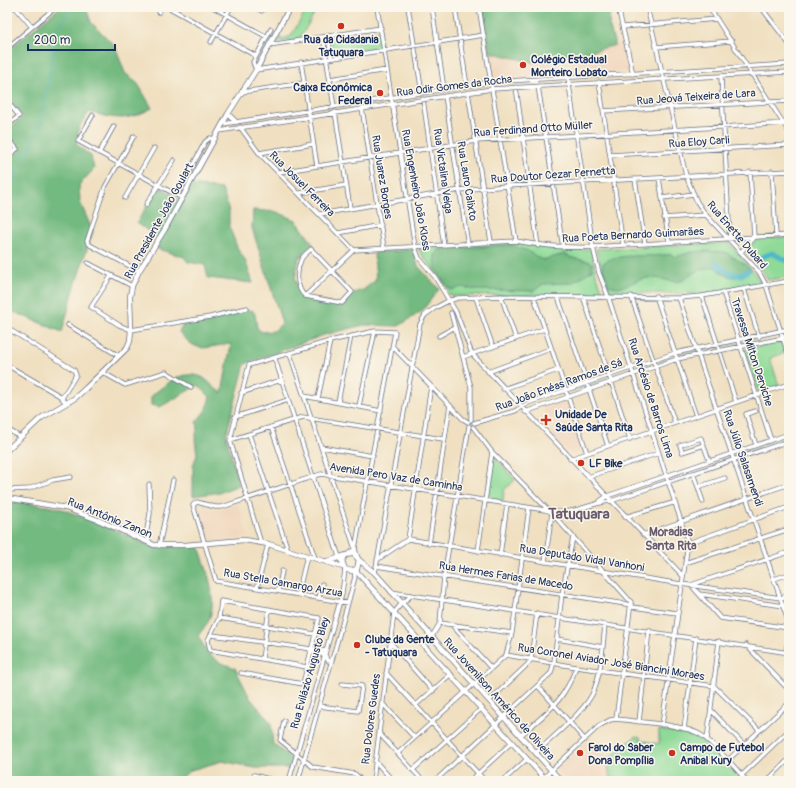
<svg xmlns="http://www.w3.org/2000/svg" width="796" height="788" font-family="Pangolin,sans-serif">
<rect width="100%" height="100%" fill="#fbf7ec"/>
<filter id="ink" filterUnits="userSpaceOnUse"><feTurbulence type="fractalNoise" baseFrequency=".025" numOctaves="2"/><feDisplacementMap in="SourceGraphic" scale="8" xChannelSelector="R" yChannelSelector="G"/><feConvolveMatrix kernelMatrix="1 2 1 2 8 2 1 2 1" color-interpolation-filters="sRGB"/></filter>
<filter id="wash" filterUnits="userSpaceOnUse"><feTurbulence type="fractalNoise" baseFrequency=".012" numOctaves="4" result="noise"/><feDisplacementMap in="SourceGraphic" scale="16" xChannelSelector="R" yChannelSelector="G"/><feGaussianBlur stdDeviation="0.9" result="paint"/><feColorMatrix in="noise" values="0 0 0 0 0 0 0 0 0 0 0 0 0 0 0 0 0 1.4 0 .05"/><feComposite in="paint" operator="in"/></filter>
<g filter="url(#wash)">
<rect width="100%" height="100%" fill="#f0e0c1"/>
<!-- built -->
<path fill="#f0d5bc" d="M625,43L631,71L573,74L572,56Z
M489,52L532,62L554,60L555,76L494,79Z
M566,400L584,452L572,456L550,434L558,426L542,409Z
M238,504L249,538L207,541L197,506L221,510Z
M589,740L607,760L610,777L632,781H595L590,775L583,781H566L556,770Z"/>
<!-- green -->
<path fill="#8fda97" stroke="#55847a" d="M308,7H318L299,40L274,42L276,37L283,39L291,36Z
M379,31L381,48L333,55L330,39Z
M789,237V277L768,280L763,271L746,252L757,238Z
M516,243L563,250L591,249L596,274L604,294L451,296C447,292 447,287 443,282C435,271 426,261 418,249Z
M729,243L754,272L761,283L704,294L611,292L603,275L596,249Z
M781,342L784,353L770,358L779,386L759,392L745,349Z
M494,456L515,480L504,490L503,501L487,499Z
M659,730L697,736L737,775L732,781H632L610,777L607,760L636,736L640,737V740L659,744Z"/>
<!-- forest -->
<path fill="#73ba80" stroke="#47746f" d="M60,7H86L91,22L115,46L125,73L138,84L152,108C126,122 117,119 89,112L79,127L76,144L91,156L94,169L79,185L80,202L93,232C81,265 71,298 62,332L7,309V161L21,149L7,133V130L23,117L7,98V51Z
M483,7H610L609,25L615,45C595,51 575,55 554,57V60L532,62L489,52Z
M192,185L222,189L229,211V226L237,247L245,260L253,283L208,278L205,265L188,262L184,257L158,249L157,237L137,223L158,186L181,199Z
M253,210L277,212L296,220L313,244L299,258L295,279L303,298L342,306L353,293L363,290L376,280L374,253L413,249L418,266L439,289L422,311L399,326L364,325L324,335L245,364L226,436L239,485L221,492L193,496V465L197,455L195,439L198,426L196,422L206,410L210,397L198,385L160,407L151,405V396C167,384 181,369 202,377C208,380 214,389 222,393L231,344C204,346 200,356 179,332L183,325L212,321L222,315L252,310L255,314L257,328L262,332L274,331L282,323L252,228Z
M511,245L528,251L542,260L565,254C574,261 583,258 592,263V270L572,283L543,284L533,291L477,290L462,287L451,290C440,277 428,266 438,250Z
M704,251L725,252L743,263L751,270C739,281 725,278 715,267C707,269 698,270 691,274C687,276 685,280 681,281C669,283 658,276 647,278C634,279 623,292 609,285L603,269V263C618,252 652,258 671,254L675,257L692,252Z
M7,500L59,508L97,522L156,548L199,546C206,568 217,594 210,617C208,624 202,630 198,636L207,652L219,662L235,668L250,698L271,723L273,744L292,759L289,768H255L222,761L191,770L177,781H7Z"/>
<g fill="none" stroke-linecap="round" stroke-linejoin="round">
<!-- stream -->
<path stroke="#4db7ca" stroke-width="1" d="M7,190L15,178L24,154L29,151L42,118L57,30L71,7
M741,343L789,332
M719,347L738,343
M698,351L716,347
M655,362L695,351
M612,377L652,363
M589,385L609,378
M571,391L586,386
M737,454L789,436
M711,462L731,456"/>
<!-- river -->
<path stroke="#4db7ca" stroke-width="5" d="M757,259L772,253L789,262
M716,263C724,271 730,274 741,275L748,271"/>
</g>
</g>
<g filter="url(#ink)">
<g fill="none" stroke-linecap="round" stroke-linejoin="round">
<defs>
<path id="minor" d="M15,7L32,27
M168,7L256,56
M213,7L267,37
M254,7L262,11
M377,7L415,247L419,258L435,277L456,312L472,354L683,576
M408,7L422,93
M432,7L444,89
M455,7L467,86
M479,7L516,241
M618,7L633,74
M647,7L686,176L697,202L706,215L759,272L766,285L789,357
M709,7L789,132
M761,7L789,44
M7,12L13,7
M159,12L162,7
M623,27L717,19
M271,29L253,62L256,70L484,35
M328,36L331,57
M323,37L334,107
M211,42L231,7
M269,45L381,28
M656,47L732,41
M7,48L56,7
M301,62L317,166
M721,77L730,239
M568,78L593,247L599,273L608,296L688,543L662,725
M330,79L387,70
M599,82L623,245
M538,86L563,248
M516,87L538,246
M242,92L304,83
M468,92L491,242
M445,96L468,245
M423,99L444,246
M7,101L19,116L7,126
M362,108L384,248
M603,111L789,101
M335,112L350,208
M93,115L78,141L182,198
M223,124L491,82L789,64
M240,127L259,153L354,250
M219,131L492,89L789,72
M134,136L105,187L87,241L90,245L139,271
M7,137L17,149L7,157
M99,153L114,126
M259,153L313,144
M610,155L789,145
M772,171L776,235
M279,172L476,141L789,123
M659,178L669,242
M635,179L645,244
M300,193L346,185
M177,195L205,142L210,138L215,139
M125,198L154,148
M662,198L694,194
M146,205L174,160
M320,214L460,190L507,186L789,171
M664,218L706,215
M338,233L381,225
M311,249L352,292L342,303L305,296C296,288 296,271 301,260C302,256 308,252 311,249Z
M741,252L754,237L750,172
M88,263L132,286
M111,276L91,307L119,325L131,330L210,317L247,308
M787,281L789,288
M744,289L759,337
M723,292L771,440
M305,296L354,250L516,241C542,246 567,248 593,247L789,235
M501,296L516,339
M583,296L630,439
M631,296L675,423
M656,296L696,416
M702,296L736,402
M534,297L587,453
M558,297L608,446
M476,298L493,347
M679,298L789,624
M451,313L471,387V420
M68,325L119,356
M7,328L74,370L76,375L62,398
M439,336L455,327
M393,347L463,419L468,422
M290,354L358,558
M463,357L544,329
M275,359L340,560
M7,365L60,396L66,403
M102,372L125,385L166,372L191,387
M488,372L550,349
M503,389L558,370
M241,393L281,380
M304,396L381,411
M318,398L330,341
M338,402L351,336
M359,406L375,331
M525,412L677,359L789,337
M235,417L288,400
M474,423L515,411L528,403L675,353L789,329
M271,427L315,558
M473,427L492,452L557,519L631,602L616,719
M7,429L20,437
M249,434L288,550
M230,440L303,417L443,439
M704,445L682,452L680,445L701,438L709,460
M756,445L746,414L756,411
M321,447L373,456
M570,459L789,384
M693,473L698,487L725,478
M588,477L659,453
M149,484L150,514L146,534L150,543
M698,487L703,502
M7,490L28,489L53,480L71,477
M600,501L607,496L789,434
M625,517L676,502
M643,535L789,484
M408,539L431,386
M261,543L230,440L249,365L330,341L375,331L395,332L355,549L349,553
M688,543L789,507
M429,544L450,405
M159,546L173,480
M478,551L492,452
M789,552L691,585L720,618L789,628
M500,555L507,504
M377,560L408,539L681,584L781,598L789,595
M545,562L552,513
M685,563L789,529
M376,566L632,605
M375,573L420,324L425,315L435,308L448,301L458,298L501,296L679,298L702,296L789,281
M774,579L789,574
M257,588L268,544
M278,591L282,571
M391,592L789,653
M298,594L307,556
M699,594L784,606L789,604
M319,598L322,584
M348,603L216,581L193,505L197,502L215,507H222L321,474L545,510C566,518 589,503 611,501L789,441
M632,607L677,613
M219,618L315,634
M440,623L512,633
M451,624L491,668
M212,635L326,651
M789,636L786,652L789,655
M431,638L440,623L444,576L469,426
M557,639L603,647
M390,642L433,691
M746,645L789,690
M310,651L325,655L328,661L332,660
M506,655L576,667L714,686L759,730
M262,659L269,609
M241,673L303,684C308,662 314,640 319,618L221,601L219,618L208,640L210,650L307,667
M386,673L485,781
M538,686L585,740
M489,701L528,664L531,659L537,613
M382,703L414,737
M416,705L451,674
M319,706L358,711L362,686L342,684
M711,710L744,745
M284,721L280,740L313,767L355,774L362,781
M639,722L649,630
M684,729L696,638
M378,732L423,781
M520,736C546,713 565,701 576,667
M707,740L719,641
M398,753L506,655L512,633L529,508
M536,753C551,738 588,709 594,690C602,669 603,646 605,624
M375,761L393,781
M727,761L789,703
M413,770L482,708
M253,781L254,775L276,781
M289,781L342,594L345,569
M298,781L348,603L355,577L354,571
M373,781L394,613L401,604L412,595
M435,781L551,673L554,662L562,594L573,537
M470,781L512,742
M503,781L527,759
M540,781L599,726L610,720L616,719C638,722 684,724 701,735C715,744 735,768 747,781
M736,781L789,730
M767,781L789,759"/>
<path id="major" d="M228,114L236,122
M7,450L41,418L75,398L86,388L127,348L130,341L131,330L130,297L132,286L139,271L165,229L228,114L256,70L290,7
M7,498L66,508L98,520L154,545H185L244,540L268,544L343,567
M359,560L375,573L561,781
M326,561C336,561 344,553 354,554L359,560L357,569L351,571L345,569L342,561L345,556
M355,570L547,781"/>
</defs>
<!-- minor casing -->
<use href="#minor" stroke="#666d81" stroke-width="5"/>
<!-- major casing -->
<use href="#major" stroke="#666d81" stroke-width="6"/>
<!-- minor -->
<use href="#minor" stroke="#fff" stroke-width="3.5"/>
<!-- major -->
<use href="#major" stroke="#fff" stroke-width="4.5"/>
</g>
</g>
<!-- markers -->
<g fill="#c8321e" stroke="#fbf7ec" stroke-width="1.5">
<circle cx="341" cy="26" r="4"/>
<circle cx="523" cy="65" r="4"/>
<circle cx="380" cy="93" r="4"/>
<path d="M544 414h4v4h4v4h-4v4h-4v-4h-4v-4h4z"/>
<circle cx="581" cy="463" r="4"/>
<circle cx="357" cy="645" r="4"/>
<circle cx="580" cy="753" r="4"/>
<circle cx="672" cy="753" r="4"/>
</g>
<g text-anchor="middle" dominant-baseline="central" stroke-width="3" stroke-linejoin="round" paint-order="stroke">
<!-- poi labels -->
<g font-size="11" font-weight="bold" fill="#1b2f5e" stroke="#fbf7ec" text-anchor="start">
<text x="341" y="39" text-anchor="middle">Rua da Cidadania<tspan x="341" dy="13">Tatuquara</tspan></text>
<text x="531" y="59">Colégio Estadual<tspan x="531" dy="13">Monteiro Lobato</tspan></text>
<text x="372" y="87" text-anchor="end">Caixa Econômica<tspan x="372" dy="13">Federal</tspan></text>
<text x="555" y="414">Unidade De<tspan x="555" dy="13">Saúde Santa Rita</tspan></text>
<text x="589" y="463">LF Bike</text>
<text x="365" y="639">Clube da Gente<tspan x="365" dy="13">- Tatuquara</tspan></text>
<text x="588" y="747">Farol do Saber<tspan x="588" dy="13">Dona Pompília</tspan></text>
<text x="680" y="747">Campo de Futebol<tspan x="680" dy="13">Anibal Kury</tspan></text>
</g>
<!-- street labels -->
<g font-size="11" fill="#1b2f5e" stroke="#fbf7ec">
<text transform="translate(454 86) rotate(-7)">Rua Odir Gomes da Rocha</text>
<text transform="translate(696 97) rotate(-4)">Rua Jeová Teixeira de Lara</text>
<text transform="translate(533 129) rotate(-4)">Rua Ferdinand Otto Müller</text>
<text transform="translate(699 142) rotate(-4)">Rua Eloy Carli</text>
<text transform="translate(443 171) rotate(82)">Rua Victalina Veiga</text>
<text transform="translate(553 175) rotate(-4)">Rua Doutor Cezar Pernetta</text>
<text transform="translate(382 177) rotate(81)">Rua Juarez Borges</text>
<text transform="translate(467 181) rotate(81)">Rua Lauro Calixto</text>
<text transform="translate(302 184) rotate(45)">Rua Josuel Ferreira</text>
<text transform="translate(416 190) rotate(80)">Rua Engenheiro João Kloss</text>
<text transform="translate(159 221) rotate(-61)">Rua Presidente João Goulart</text>
<text transform="translate(633 235) rotate(-3)">Rua Poeta Bernardo Guimarães</text>
<text transform="translate(737 235) rotate(49)">Rua Enette Dubard</text>
<text transform="translate(752 352) rotate(72)">Travessa Milton Derviche</text>
<text transform="translate(559 385) rotate(-20)">Rua João Enéas Ramos de Sá</text>
<text transform="translate(651 398) rotate(72)">Rua Arcésio de Barros Lima</text>
<text transform="translate(743 458) rotate(71)">Rua Júlio Salasamendi</text>
<text transform="translate(396 477) rotate(9)">Avenida Pero Vaz de Caminha</text>
<text transform="translate(110 518) rotate(22)">Rua Antônio Zanon</text>
<text transform="translate(582 558) rotate(9)">Rua Deputado Vidal Vanhoni</text>
<text transform="translate(506 576) rotate(9)">Rua Hermes Farias de Macedo</text>
<text transform="translate(283 583) rotate(10)">Rua Stella Camargo Arzua</text>
<text transform="translate(611 662) rotate(9)">Rua Coronel Aviador José Biancini Moraes</text>
<text transform="translate(310 673) rotate(-74)">Rua Evilázio Augusto Bley</text>
<text transform="translate(499 699) rotate(48)">Rua Jovenilson Américo de Oliveira</text>
<text transform="translate(371 719) rotate(-83)">Rua Dolores Guedes</text>
</g>
<!-- neighbourhood labels -->
<g font-size="12" font-weight="bold" fill="#685b6e" stroke="#fbf7ec">
<text x="671" y="532">Moradias<tspan x="671" dy="14">Santa Rita</tspan></text>
</g>
<!-- district labels -->
<g font-size="15" font-weight="bold" fill="#685b6e" stroke="#fbf7ec">
<text x="579" y="514">Tatuquara</text>
</g>
</g>
<!-- margin -->
<rect width="796" height="788" fill="none" stroke="#fbf7ec" stroke-width="24"/>
<!-- scale -->
<path d="M28 44v6h87v-6" fill="none" stroke="#1b2f5e" stroke-width="2"/>
<text x="34" y="44" font-size="12" fill="#1b2f5e" stroke="#fbf7ec" stroke-width="3" paint-order="stroke">200 m</text>
</svg>
